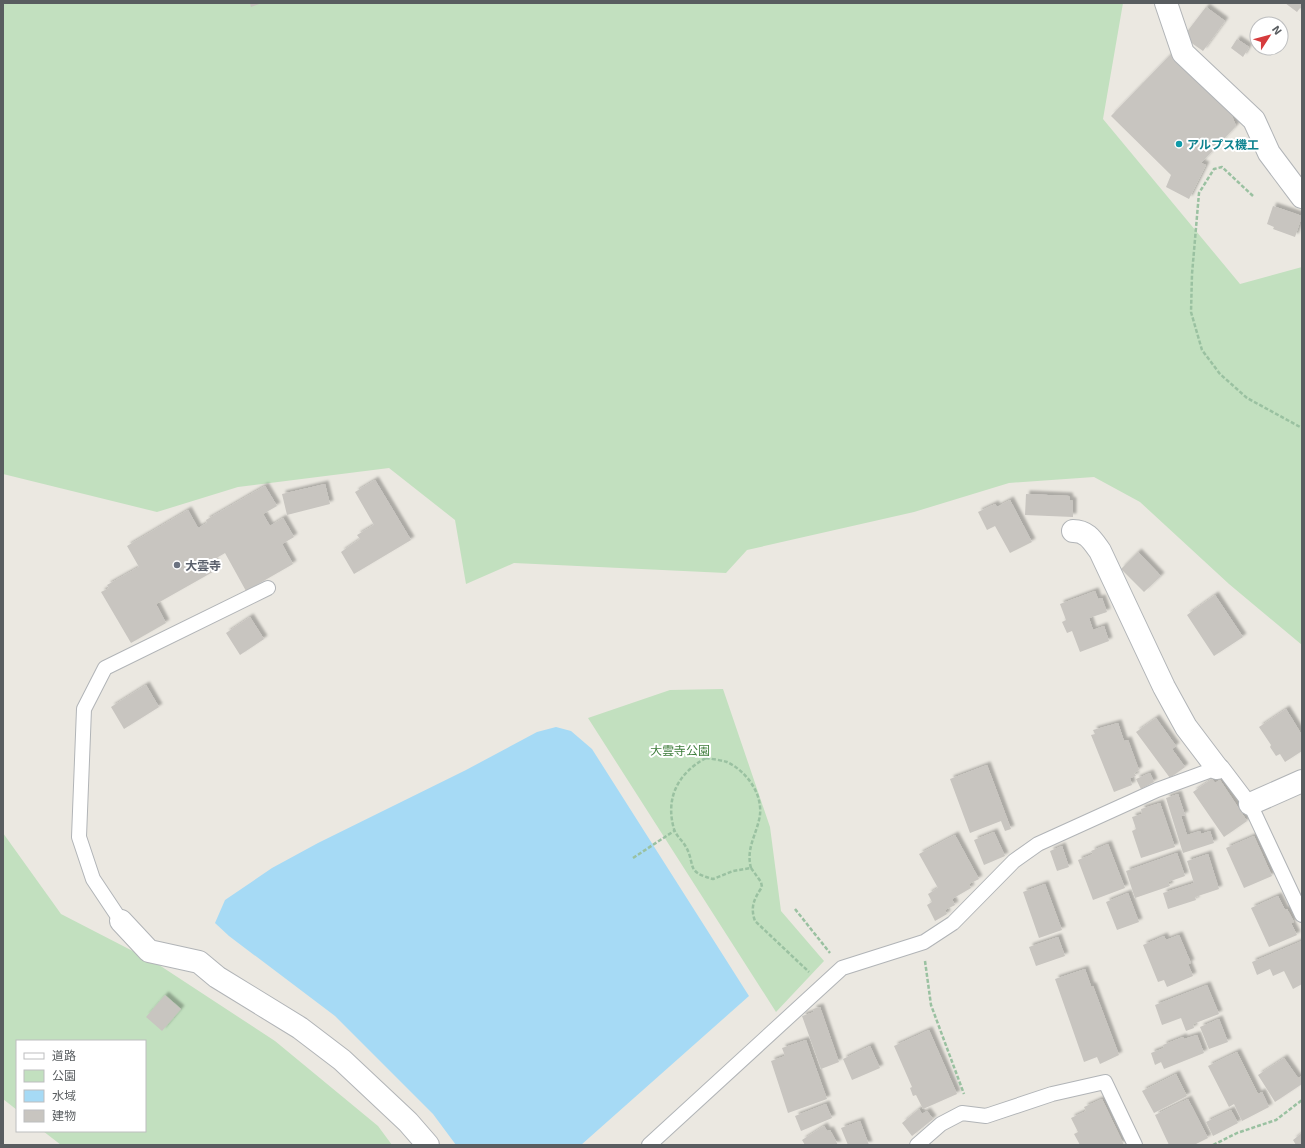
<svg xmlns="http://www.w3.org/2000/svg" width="1305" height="1148" font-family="'Exo 2','Noto Sans JP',sans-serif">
<defs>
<filter id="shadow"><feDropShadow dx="3.5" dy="-3.5" stdDeviation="1" flood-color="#0004"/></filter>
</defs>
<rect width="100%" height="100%" fill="#ebe8e1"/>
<!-- green -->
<path fill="#c2e0bf" d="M3,3H1123L1103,119L1240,284L1302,267V645L1229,584L1140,502L1094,477L1009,483L914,512L747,550L726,573L514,563L466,584L455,520L389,468L238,487L157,512L3,474Z
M723,689L770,827L781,911L824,961L776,1012L588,718L670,690Z
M3,833L61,914L156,963L275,1041L378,1126L392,1145H61L43,1131H145V1041H17V1110L3,1099Z"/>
<!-- water -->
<path fill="#a6daf5" d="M556,727L571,731L592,749L749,996L581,1145H456L433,1114L335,1016L229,936L215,923L225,900L272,868L318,843L466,770L537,732Z"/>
<!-- building -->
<path fill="#c8c5c0" filter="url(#shadow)" d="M250,3H262L251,7Z
M1285,3H1302V9L1300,8L1297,12Z
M1206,7L1225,21L1203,51L1183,37Z
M1237,39L1249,47L1243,57L1231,48Z
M1171,54L1230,111L1236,126L1201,163L1206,165L1189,199L1166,187L1171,175L1111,116Z
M1273,206L1302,216L1295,237L1273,229L1274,227L1267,224Z
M375,480L411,540L354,574L341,552L360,539L357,535L374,525L355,492Z
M325,484L330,504L287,515L282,494Z
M265,486L277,506L263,514L270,526L283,518L294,537L282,544L293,564L246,591L225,553L213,560L218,569L156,604L166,623L131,643L101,592L109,588L107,585L139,567L127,546L188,510L198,528L207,523L206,520Z
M1026,494L1069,496L1070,500L1073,501V517L1025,515Z
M1010,500L1032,542L1010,553L995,526L987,530L978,512L995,504L997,507Z
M1138,552L1161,576L1144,592L1121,569Z
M1095,591L1098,599L1102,598L1107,612L1089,618L1093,630L1104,626L1109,641L1080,652L1072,631L1067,633L1062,622L1066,620L1060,604Z
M1215,595L1243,637L1214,656L1187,615Z
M250,617L264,639L240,655L226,633Z
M146,685L159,707L124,729L111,707Z
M1286,709L1302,735V751L1285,762L1280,754L1276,756L1270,747L1271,745L1259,727Z
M1156,718L1176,746L1172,749L1185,767L1170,778L1136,732Z
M1118,723L1124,741L1128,740L1139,770L1134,773L1136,776L1130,778L1132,785L1114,792L1091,735L1095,734L1093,730Z
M987,765L1011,829L1005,831L1001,821L970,833L950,779Z
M1150,773L1154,782L1141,789L1136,779Z
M1212,779L1215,783L1220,780L1247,821L1224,837L1193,792Z
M1178,794L1185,815L1181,816L1187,835L1200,831L1201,834L1210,831L1214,843L1183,853L1166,798Z
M1160,803L1175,847L1141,858L1132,831L1136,829L1132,817L1142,814L1141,809Z
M994,832L1005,856L984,865L974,840Z
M955,835L979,879L969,884L971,888L952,899L955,905L945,910L947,914L935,921L927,905L932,902L928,894L938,888L919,854Z
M1254,836L1272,876L1244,888L1226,848Z
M1108,844L1125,888L1093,900L1078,860L1093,854L1091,851Z
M1062,846L1069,867L1057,871L1050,851Z
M1177,853L1185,876L1168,882L1170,886L1135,898L1126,871Z
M1208,854L1219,889L1195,897L1196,900L1168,909L1163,893L1194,883L1187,861Z
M1045,884L1062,930L1039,938L1023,892Z
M1128,893L1139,922L1117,930L1106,902Z
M1278,896L1285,910L1287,909L1294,922L1291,923L1297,935L1269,947L1251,908Z
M1179,935L1191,963L1188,964L1193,976L1167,987L1164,980L1158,982L1143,945L1164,936L1166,940Z
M1058,937L1065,956L1036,966L1029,947Z
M1302,941V984L1293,989L1284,971L1273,976L1270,969L1257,975L1252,962Z
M1085,969L1091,986H1093L1119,1055L1100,1064L1097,1057L1084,1062L1055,979Z
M1207,985L1219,1014L1193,1024L1194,1028L1186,1031L1181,1018L1162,1025L1155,1005Z
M165,995L181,1009L162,1031L146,1017Z
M820,1007L839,1062L821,1069L802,1016L814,1012L813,1009Z
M1219,1019L1228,1042L1209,1049L1200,1027Z
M929,1030L957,1094L923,1109L916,1095L913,1096L910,1088L912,1087L894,1046Z
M1197,1035L1204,1053L1164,1069L1161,1062L1155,1065L1151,1053L1164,1048L1163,1045L1183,1037L1184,1039Z
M806,1040L827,1099L788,1113L771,1061L785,1056L782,1048Z
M870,1046L880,1068L852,1080L843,1059Z
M1237,1052L1258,1094L1262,1092L1269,1107L1242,1121L1234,1104L1229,1107L1208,1066Z
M1284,1058L1298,1078L1302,1076V1084L1275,1102L1258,1075Z
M1176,1074L1187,1096L1154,1113L1142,1091Z
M1102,1099L1124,1145H1080L1074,1134L1078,1132L1071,1118L1086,1111L1084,1107Z
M1188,1099L1208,1138L1194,1145H1169L1155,1115Z
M826,1104L832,1118L801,1131L795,1116Z
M919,1109L922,1114L927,1111L933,1119L912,1136L902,1123Z
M1231,1110L1238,1123L1213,1136L1206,1122Z
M860,1121L869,1145H848L841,1128Z
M824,1126L827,1131L830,1130L838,1145H805L802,1140Z
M1302,1133V1145H1296L1293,1140Z"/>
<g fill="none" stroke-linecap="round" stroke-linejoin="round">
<defs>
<path id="lane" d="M121,921L93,879L79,837L84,709L105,668L268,588
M649,1145L842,968L924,942L953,923L1014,861L1038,844L1157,790L1217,768L1222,767L1250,804L1302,915
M917,1145L941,1124L962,1113L986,1116L1052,1094L1105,1082L1135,1145"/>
<path id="street" d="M1166,3L1183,53L1254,120L1269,153L1302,197
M1073,531C1087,531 1092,540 1100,551L1164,687L1186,727L1217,768
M1250,804L1302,781
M121,921L149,951L199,962L217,977L300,1028L342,1060L408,1122L428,1145"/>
</defs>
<!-- lane casing -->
<use href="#lane" stroke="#b1b4b7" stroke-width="16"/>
<!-- street casing -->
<use href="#street" stroke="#b1b4b7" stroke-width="24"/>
<!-- path -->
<path stroke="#9ac1a1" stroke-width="2.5" stroke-dasharray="4 2" stroke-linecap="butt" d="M1253,196L1222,167L1214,169L1199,193L1192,274L1191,312L1202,350L1220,374L1247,398L1302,428
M706,758C712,759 721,760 727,762C748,772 765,797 759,820C755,837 746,850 751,868L733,871L713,879C685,872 696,865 686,847C683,841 676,836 674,829C665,798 678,773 706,758Z
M633,858L674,831
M751,868L761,882L762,887C754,899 750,907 755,921L809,972
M795,909L830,953
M925,961L931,1005L964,1094
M1213,1145L1237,1133L1276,1120L1302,1100"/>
<!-- lane -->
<use href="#lane" stroke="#fff" stroke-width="14"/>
<!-- street -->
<use href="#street" stroke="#fff" stroke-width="22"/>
</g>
<!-- markers -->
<circle fill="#0f9aa8" stroke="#fff" stroke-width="1.5" cx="1179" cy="144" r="4"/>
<circle fill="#6b7280" stroke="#fff" stroke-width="1.5" cx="177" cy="565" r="4"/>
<g text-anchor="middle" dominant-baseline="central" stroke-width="4" stroke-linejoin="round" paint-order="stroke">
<!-- culture labels -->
<g font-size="12" font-weight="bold" fill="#0d838f" stroke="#fff" text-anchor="start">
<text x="1187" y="144">アルプス機工</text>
</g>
<!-- worship labels -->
<g font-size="12" font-weight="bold" fill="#5b616d" stroke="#fff" text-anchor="start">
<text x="185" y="565">大雲寺</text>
</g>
<!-- park labels -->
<g font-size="12" fill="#3e7d3c" stroke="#fff">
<text x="680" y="750">大雲寺公園</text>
</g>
</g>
<!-- border -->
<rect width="1305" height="1148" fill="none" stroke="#595d60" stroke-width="8"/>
<!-- legend -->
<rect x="16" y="1040" width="130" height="92" fill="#ffffff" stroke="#bdbebf"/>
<rect x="24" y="1053" width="20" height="6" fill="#ffffff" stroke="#bdbebf"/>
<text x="52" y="1060" font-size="12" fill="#595d60">道路</text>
<rect x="24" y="1070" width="20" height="12" fill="#c2e0bf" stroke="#bdbebf"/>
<text x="52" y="1080" font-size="12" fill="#595d60">公園</text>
<rect x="24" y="1090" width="20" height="12" fill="#a6daf5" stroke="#bdbebf"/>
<text x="52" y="1100" font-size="12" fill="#595d60">水域</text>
<rect x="24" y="1110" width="20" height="12" fill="#c8c5c0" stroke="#bdbebf"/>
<text x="52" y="1120" font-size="12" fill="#595d60">建物</text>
<!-- north arrow -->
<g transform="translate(1269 36) rotate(54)"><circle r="19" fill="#ffffff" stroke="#bdbebf"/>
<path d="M0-3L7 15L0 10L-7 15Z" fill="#d63b3d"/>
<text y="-6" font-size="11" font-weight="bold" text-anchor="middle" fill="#595d60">N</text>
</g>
</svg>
